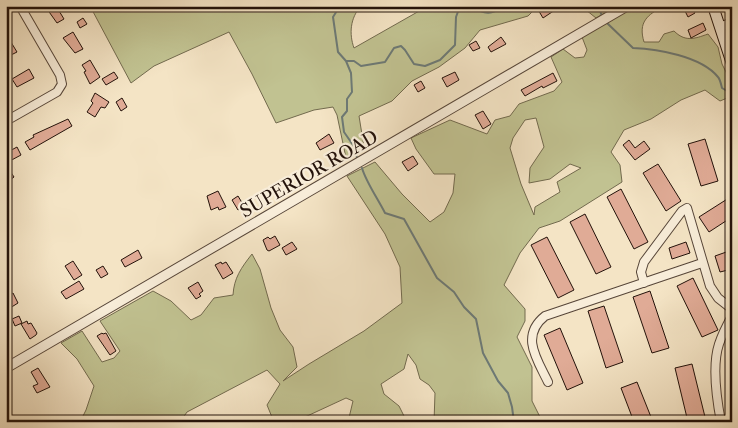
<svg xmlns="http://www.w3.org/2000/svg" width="738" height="428" font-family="'Libre Caslon Text',serif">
<rect width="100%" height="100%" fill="#f4e4c5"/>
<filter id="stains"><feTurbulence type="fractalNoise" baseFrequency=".004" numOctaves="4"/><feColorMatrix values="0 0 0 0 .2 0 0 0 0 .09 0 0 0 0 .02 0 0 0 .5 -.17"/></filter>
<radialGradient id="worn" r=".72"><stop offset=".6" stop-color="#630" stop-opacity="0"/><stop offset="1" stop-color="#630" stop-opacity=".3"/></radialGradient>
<!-- green -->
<path fill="#c1c291" stroke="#726a4e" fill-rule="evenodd" d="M90,6H361C350,18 349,34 354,48L428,6H538L528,16L480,30L465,48L439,67L412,81L392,101L359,116L364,147L346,158L337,115L333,107L314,110L276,123L252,74L229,32L154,66L131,83Z
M584,6H606L608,11L596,18L586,10Z
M633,6H664C647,15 638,22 644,42H659L664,34L674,31C685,42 694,39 708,34L718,47L722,64L732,84V96L720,101L705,90L681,100L651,119L624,130L611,152L620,165L622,182L560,221L539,228L520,253L504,285L525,309V321L517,337L532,367V401L540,417L558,422H434L435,393L429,385L420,379L416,365L408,354L404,369L381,384L384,394L399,406L407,422H348L353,401L346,398L305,417V422H274L267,405L280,384L267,370L187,412L180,422H80L86,410L94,386L77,359L61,343L82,331L102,362L114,358L120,351L100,321L153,291L171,301L191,320L201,315L214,298L233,295C234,278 241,268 252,254L260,269L271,308L280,330L293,347L297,367L283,381L309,364L364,331L402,303L400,267L385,234L347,176L375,162L402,194L430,222L444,212L453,193L455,174H434L416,149L411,138L450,120L487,134L495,120L510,116L519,104L554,91L562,82L551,57L563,49L575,58L584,57L587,50L582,37ZM536,118L544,147L530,168L529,183L550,179L570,164L581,168L557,182L560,192L535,207L534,215L521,184L510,148L513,138L525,120Z"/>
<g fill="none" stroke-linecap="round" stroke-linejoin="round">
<!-- stream -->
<path stroke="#6d7975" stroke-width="2" d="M340,6L333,17L338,52L346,61L351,73L352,92L347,99V111L342,117L344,132L353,145L357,158
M471,6C486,16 491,14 506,6
M598,6L602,16
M607,23L633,48C657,49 701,56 718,77C720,79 721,84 722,88L732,94
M346,61H354L361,66L385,62L394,48L401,46L405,50L414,64L425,66L440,60L455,45L456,17L460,6
M362,168C366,182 378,199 385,213L404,219L437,278L454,292L464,307L476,319L483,353L498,381L508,393L512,407L514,422"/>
</g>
<!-- building -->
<path fill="#e0ab96" stroke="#23120a" d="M52,6H56L64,19L57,23L47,9Z
M540,6H553L555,10L543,18L537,8Z
M692,7L695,13L688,17L685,11Z
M83,18L87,24L80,28L77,22Z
M703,23L706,30L691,38L688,30Z
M73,32L83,49L75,53L63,38Z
M6,34L17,52L9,56L6,50Z
M501,37L506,44L491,52L488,47Z
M476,41L480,48L473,51L469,45Z
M90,60L100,77L90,84L84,72L86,71L82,65Z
M29,69L34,78L17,87L12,79Z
M114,72L118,78L106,85L102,79Z
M455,72L459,80L447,87L442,78Z
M553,73L557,81L543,88L542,86L525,96L521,90Z
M421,81L425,88L418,92L414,85Z
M95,93L109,102L105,108L101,107L95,117L87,112L93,103L91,101Z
M122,98L127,107L121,111L116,102Z
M483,111L491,124L483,129L475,115Z
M68,119L72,126L30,150L25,142L34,137L33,135Z
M329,134L334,143L320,150L316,143Z
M705,139L718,181L701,186L688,144Z
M629,140L635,148L644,141L650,149L635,160L623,145Z
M17,147L21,155L6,163V153Z
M413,156L418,164L408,171L402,162Z
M658,164L681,201L666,211L643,173Z
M6,165L14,177L10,180L6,174Z
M621,189L648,242L634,249L607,197Z
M218,191L226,207L219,210L218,207L211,210L207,196Z
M238,196L244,206L238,210L232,200Z
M732,196V217L709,232L699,217Z
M585,214L611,267L596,274L570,222Z
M275,236L280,245L269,251L267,250L263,240L268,237L270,239Z
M547,237L574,290L558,298L531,245Z
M292,242L297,249L286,255L282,248Z
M686,242L690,253L672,259L669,248Z
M138,250L142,258L125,267L121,260Z
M732,250V269L720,272L715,256Z
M73,261L82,275L74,280L65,266Z
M221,262L222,264L226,262L233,273L223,279L215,265Z
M103,266L108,274L101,278L96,270Z
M693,278L718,330L702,337L677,286Z
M79,281L84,289L66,299L61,292Z
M198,282L203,291L199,294L201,296L196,299L188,288Z
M650,291L669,348L652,353L633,297Z
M13,293L18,303L10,308L6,300V297Z
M604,306L623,362L606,368L588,311Z
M19,316L22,323L15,326L12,319Z
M27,321L28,324L31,323L37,333L36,335L30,339L21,324Z
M560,328L583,383L567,390L544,335Z
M102,333L103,334L106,333L116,351L110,355L97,336Z
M692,364L706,421L702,422H688L675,368Z
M38,368L50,387L37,393L33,386L38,384L31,372Z
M637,382L653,422H634L621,388Z"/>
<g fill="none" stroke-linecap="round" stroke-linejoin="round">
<defs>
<path id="minor" d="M720,27L732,22
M6,121L57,92L62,84L60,75L20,6
M644,283L641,272L644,262L682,211L687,208L710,286L718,298L732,309
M548,382C537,359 520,336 545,316L702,263
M721,422C717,401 712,365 719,344C722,335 727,325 732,316"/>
<path id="tertiary" d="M6,368L627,6"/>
<path id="secondary" d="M713,6L732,64"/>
</defs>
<!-- minor casing -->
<use href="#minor" stroke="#574639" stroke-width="10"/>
<!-- tertiary casing -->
<use href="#tertiary" stroke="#574639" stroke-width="11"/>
<!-- secondary casing -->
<use href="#secondary" stroke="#23120a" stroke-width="12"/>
<!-- minor -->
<use href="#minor" stroke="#f8edd9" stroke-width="8"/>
<!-- tertiary -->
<use href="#tertiary" stroke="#f8edd9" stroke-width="9"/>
<!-- secondary -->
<use href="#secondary" stroke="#f8edd9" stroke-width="10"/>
</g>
<g text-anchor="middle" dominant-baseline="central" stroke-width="4.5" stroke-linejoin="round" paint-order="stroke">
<!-- street labels -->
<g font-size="18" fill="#23120a" stroke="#f8edd9">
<text transform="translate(309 174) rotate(-30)">SUPERIOR ROAD</text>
</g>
</g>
<!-- margin -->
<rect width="738" height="428" fill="none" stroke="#f4e4c5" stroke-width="25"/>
<rect x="8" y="8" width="723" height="413" fill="none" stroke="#23120a" stroke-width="2.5"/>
<rect x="12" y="12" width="713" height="403" fill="none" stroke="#23120a"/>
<rect width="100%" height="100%" filter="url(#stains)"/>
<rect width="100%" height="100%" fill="url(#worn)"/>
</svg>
